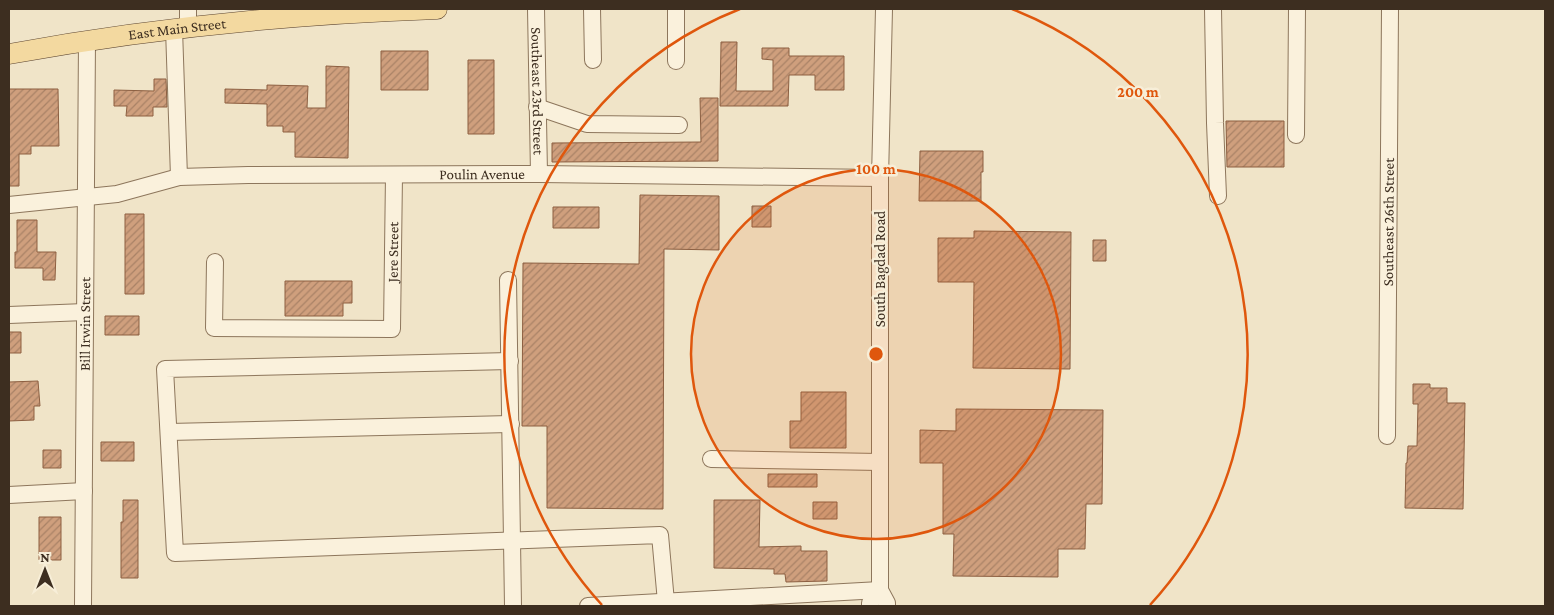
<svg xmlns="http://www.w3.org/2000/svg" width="1554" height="615" font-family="'Crimson Pro',serif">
<defs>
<pattern id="building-hatch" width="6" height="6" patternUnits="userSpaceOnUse" patternTransform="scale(1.25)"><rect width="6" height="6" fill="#cf9f7d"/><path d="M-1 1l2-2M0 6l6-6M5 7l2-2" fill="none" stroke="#a98266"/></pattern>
</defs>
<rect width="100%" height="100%" fill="#f0e4c8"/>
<!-- building -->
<path fill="url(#building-hatch)" stroke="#8d5f41" d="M721,42H737L736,91H773V60L762,59V48H789V56H844V90H815V75H789L788,106H720Z
M381,51H428V90H381Z
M468,60H494V134H468Z
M326,66L349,67L348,158L295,157V132H283V126H267V104L225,103V89L267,90V85L308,86L307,108H326Z
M154,79H166L167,107H153V116H126L127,106H114V90L154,91Z
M9,89H58L59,146H31V154H19V186H9Z
M700,98H718V161L552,162V143L701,142Z
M1226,121H1284V167H1227Z
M920,151H983V172H981V201H919Z
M640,195L719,196V250L664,249L663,509L547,508V426H522L523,263L639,264Z
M752,206H771V227H752Z
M553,207H599V228H553Z
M125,214H144V294H125Z
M17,220H37V252H56L55,280H43V268H15V252H17Z
M974,231L1071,232L1070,369L973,368L974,282H938V238H974Z
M1093,240H1106V261H1093Z
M285,281H352V303H343V316H285Z
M105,316H139V335H105Z
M9,332H21V353H9Z
M38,381L40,406H34V420L9,421V382Z
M1413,384H1430V388H1447V403H1465L1463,509L1405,508L1406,463H1407L1408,446H1417L1418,404H1413Z
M801,392H846V448H790V421H801Z
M956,409L1103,410L1102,504H1086L1085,549H1058V577L953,576L954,534H943V463H920V430L956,431Z
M101,442H134V461H101Z
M43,450H61V468H43Z
M768,474H817V487H768Z
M123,500H138V578H121V522H123Z
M714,500H760L759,547L801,546V551H827V581L786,582L785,574H774V569L714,568Z
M813,502H837V519H813Z
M39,517H61V560H39Z"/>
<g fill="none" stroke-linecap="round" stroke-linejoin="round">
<defs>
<g id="minor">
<path id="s1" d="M536,9L539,174"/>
<path d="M592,9L593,60"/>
<path d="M676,9V61"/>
<path d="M884,9L880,178V590L887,603V606"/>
<path d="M1213,9L1215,123L1218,196"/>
<path d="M188,28V9"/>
<path d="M174,29L179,177"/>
<path d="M537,107L587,124L679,125"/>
<path d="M1296,135L1297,9"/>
<path id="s2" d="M9,205L117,194L179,177L248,175L539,174L880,178"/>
<path id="s3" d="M215,262L214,328L392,329L394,175"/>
<path d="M508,280L513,606"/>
<path d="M9,315L85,312"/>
<path d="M510,361L165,369L175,553L660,535L666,602"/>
<path d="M169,432L511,424"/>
<path id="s4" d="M1387,436L1390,9"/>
<path d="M711,459L880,462"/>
<path d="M9,495L84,491"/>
<path id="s5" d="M83,606L87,40"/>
<path d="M588,606L880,590"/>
<path d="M870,606V603L880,590"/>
</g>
<g id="major">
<path id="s6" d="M9,54C150,28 294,14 437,9"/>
</g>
</defs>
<!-- minor casing -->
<use href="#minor" stroke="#8d765c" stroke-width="18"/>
<!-- major casing -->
<use href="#major" stroke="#5b4430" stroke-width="21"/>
<!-- minor -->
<use href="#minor" stroke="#faf1dc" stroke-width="16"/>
<!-- major -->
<use href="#major" stroke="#f3d9a0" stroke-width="20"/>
</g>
<!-- distance rings -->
<circle cx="876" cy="354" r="185" fill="#df570d" fill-opacity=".12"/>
<g fill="none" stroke="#df570d" stroke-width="2.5">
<circle cx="876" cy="354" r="185"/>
<path d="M602 605A371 371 0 0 1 740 9M1012 9A371 371 0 0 1 1150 605"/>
</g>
<g text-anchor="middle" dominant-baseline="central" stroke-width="5" stroke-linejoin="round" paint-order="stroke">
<!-- street labels -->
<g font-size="15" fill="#3d2e20" stroke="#f7eed8">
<text stroke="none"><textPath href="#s6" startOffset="170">East Main Street</textPath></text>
<text stroke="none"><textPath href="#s1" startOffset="82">Southeast 23rd Street</textPath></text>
<text stroke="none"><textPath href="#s2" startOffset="476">Poulin Avenue</textPath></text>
<text stroke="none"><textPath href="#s4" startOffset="214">Southeast 26th Street</textPath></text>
<text stroke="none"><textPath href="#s3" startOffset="321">Jere Street</textPath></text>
<text transform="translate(880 269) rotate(-90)">South Bagdad Road</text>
<text stroke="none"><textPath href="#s5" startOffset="282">Bill Irwin Street</textPath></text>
</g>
</g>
<circle cx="876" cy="354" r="8" fill="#df570d" stroke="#f7eed8" stroke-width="2.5"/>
<g font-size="15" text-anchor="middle" font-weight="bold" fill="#df570d" stroke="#f7eed8" stroke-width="5" stroke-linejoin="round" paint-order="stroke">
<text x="1138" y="97">200 m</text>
<text x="876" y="174">100 m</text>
</g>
<!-- border -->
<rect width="1554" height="615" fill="none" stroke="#3d2e20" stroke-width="20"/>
<!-- north arrow -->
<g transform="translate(45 570)" stroke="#f7eed8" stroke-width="4" paint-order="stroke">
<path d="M0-4L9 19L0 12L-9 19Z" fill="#3d2e20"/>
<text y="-8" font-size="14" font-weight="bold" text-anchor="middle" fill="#3d2e20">N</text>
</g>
</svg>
